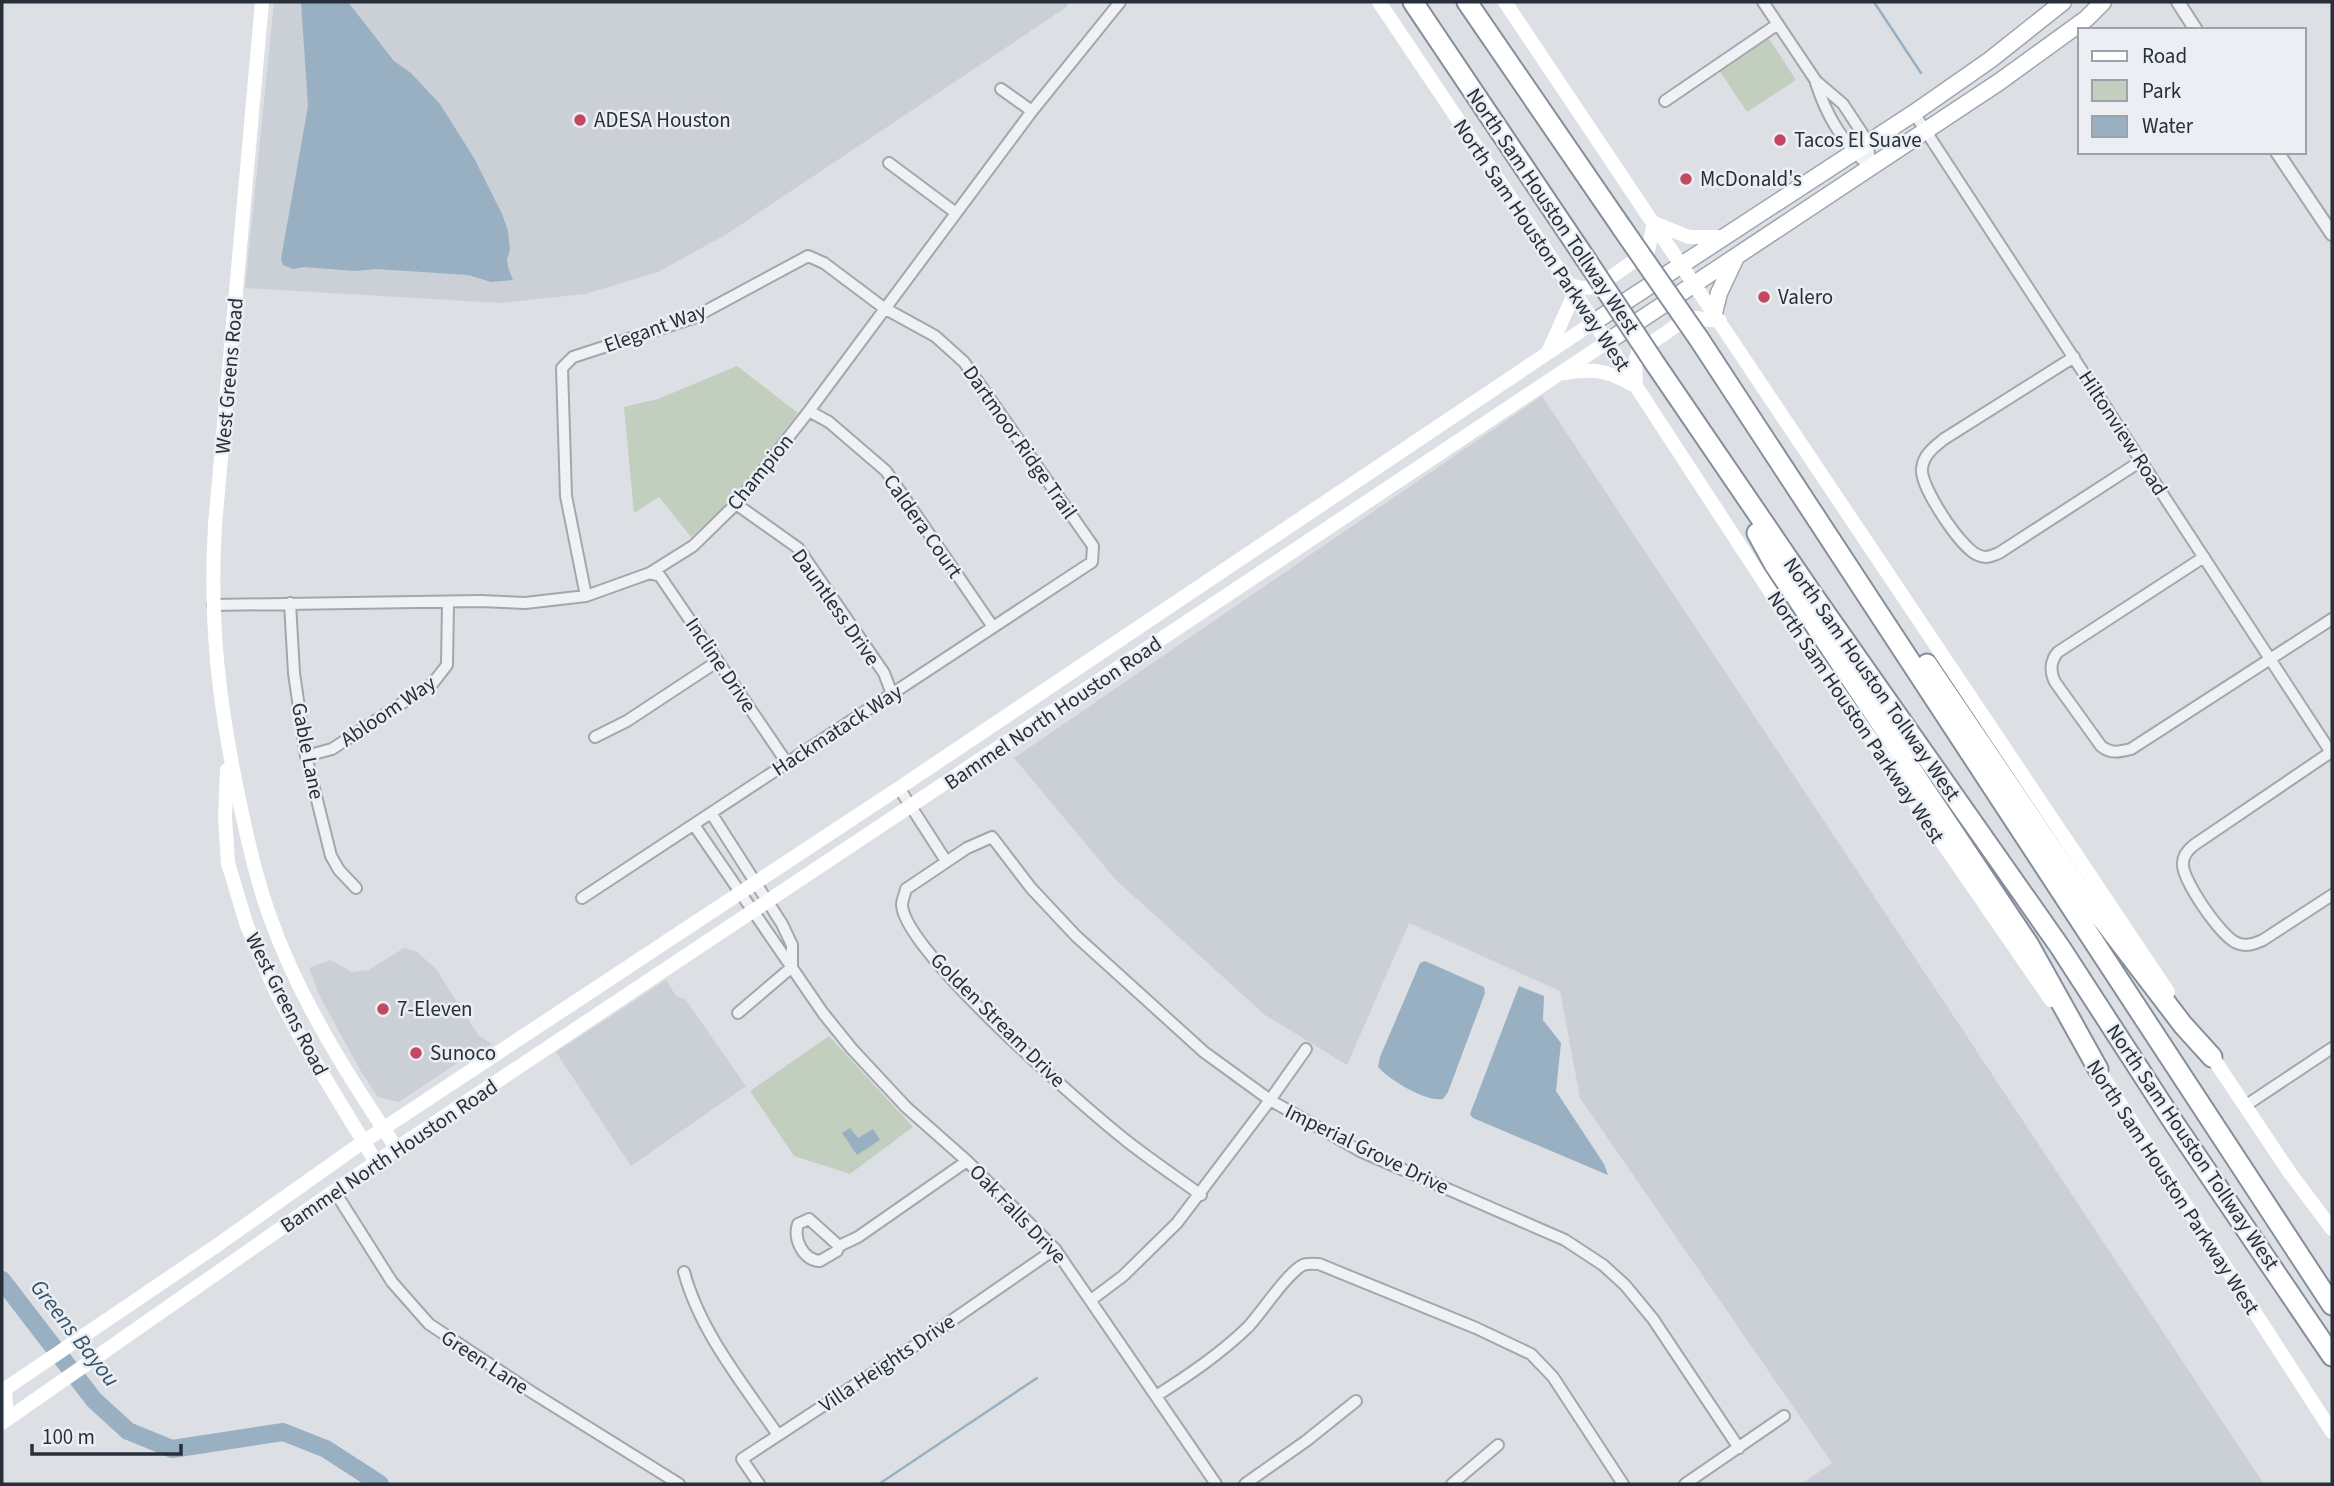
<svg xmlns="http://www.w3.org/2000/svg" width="2334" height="1486" font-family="'Source Sans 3',sans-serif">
<rect width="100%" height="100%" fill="#dce0e5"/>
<!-- built -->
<path fill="#cbd0d6" d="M274,2H1065L1068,6L727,234L658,272L585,294L501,303L245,288Z
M1542,396L2264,1484H1801L1832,1463L1580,1098L1560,991L1409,923L1347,1065L1265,1015L1116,880L1014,758Z
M404,948L416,951L436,969L479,1036L492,1044L471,1054L399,1102L378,1097L362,1073L320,997L309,968L330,960L352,972L368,970Z
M666,980L676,996L685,999L746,1086L631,1166L556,1052Z"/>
<!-- green -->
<path fill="#c3cfbe" d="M1768,37L1796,80L1747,112L1719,70Z
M737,366L798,413L724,507L691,537L659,497L634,513L624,407L658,399Z
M829,1036L913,1127L850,1174L794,1156L750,1091Z"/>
<!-- water -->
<path fill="#99b0c3" d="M301,2H348L394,61L411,73L440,104L474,158L502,214L508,231L510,250L507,259L508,267L513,280L491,282L468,275L376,269L355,271L304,267L293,269L283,265L281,259L308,106Z
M1425,961L1484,987L1485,993L1448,1092L1443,1099C1425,1102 1390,1080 1378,1067L1380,1057L1420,963Z
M1519,986L1544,996L1543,1020L1561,1043L1556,1091L1604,1164L1608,1175L1473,1118L1470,1114Z
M850,1128L858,1138L873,1129L880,1140L857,1155L842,1133Z"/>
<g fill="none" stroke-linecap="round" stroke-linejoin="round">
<!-- stream -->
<path stroke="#99b0c3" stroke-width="2.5" d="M1874,2L1921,73
M879,1484L1037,1378"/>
<!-- river -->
<path stroke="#99b0c3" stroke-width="18" d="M2,1280L94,1400L128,1431L172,1449L283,1432L326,1449L380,1484"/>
<defs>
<path id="minor" d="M1763,2L1816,81L1843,104L1868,142L1870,167
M1816,83C1827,117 1843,143 1870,167
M1001,89L1032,111
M1665,101L1778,24
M1914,113L2332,754
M889,163L956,213
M2074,357L1944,439C1934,447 1923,455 1922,469C1920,486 1961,549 1978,555C1986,559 1991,556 1999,553L2141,461
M809,411L829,422L886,471L993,627
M736,504L798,548L884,673L892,694
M2204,557L2058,652C2050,661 2050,672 2055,682L2101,746C2111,754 2119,752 2131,749L2332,619
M650,573L660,576L787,763
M290,603L294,673L306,756L331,856L339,870L356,888
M213,605L480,601L525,603L586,596L650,573L693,546L736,504L809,411L1032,111L1120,2
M595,737L627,721L718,661
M2331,752L2194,845C2189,849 2183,856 2183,863C2181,879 2222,938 2237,943C2246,947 2254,944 2263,940L2332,895
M306,756L332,749L433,683L447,665L448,603
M899,788L946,861
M711,813L782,924L792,945V967
M694,825L823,1013L852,1049L906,1107L967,1161L1055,1249L1216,1484
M582,898L1092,562L1093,546L964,362L935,336L884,308L824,263L808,256L693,318L573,357L562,368L566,496L586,596
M738,1013L792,967
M2245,1106L2332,1048
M335,1192L392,1282L429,1324L533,1393L679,1484
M1201,1195C1176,1177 1151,1160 1128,1142C1086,1109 904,951 902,905C902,900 905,894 906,889L967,848L992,837L1031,888L1076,936L1204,1052L1270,1100L1360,1151L1565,1240L1603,1265L1625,1285L1653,1319L1739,1448
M839,1246L809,1219L798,1224C793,1239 803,1260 820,1261L837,1251L839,1246L858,1237L967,1161
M684,1272C700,1332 744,1385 778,1435
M1091,1300L1123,1276L1177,1223L1270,1100L1306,1049
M1156,1396C1189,1375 1220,1354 1248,1327C1262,1312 1287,1273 1303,1265C1307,1263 1314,1264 1319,1264L1476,1328L1531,1354L1553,1377L1623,1484
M759,1484L742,1459L925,1339L1055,1249
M1245,1484L1306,1441L1356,1401
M1452,1484L1498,1445
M1685,1484L1784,1416"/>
<path id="tertiary" d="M2178,2L2196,30
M2277,152L2332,234"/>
<path id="primary" d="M1714,313L1719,293L1736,257
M1594,322L1914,113L1990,60L2063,2
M1607,342L1999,82L2086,19L2103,2"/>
<path id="motorway" d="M1413,2L1585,258
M1467,2L1622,228
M1699,339L2332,1305
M1656,365L1815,598L2060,947L2174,1123L2332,1356
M1757,533L1774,564L2029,945L2098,1069
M1927,664L2083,894L2183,1025L2212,1057"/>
</defs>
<!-- minor casing -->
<use href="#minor" stroke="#a2a7ae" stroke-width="14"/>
<!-- tertiary casing -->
<use href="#tertiary" stroke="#a2a7ae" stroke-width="16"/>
<!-- primary casing -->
<use href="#primary" stroke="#9da6b0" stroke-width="19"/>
<!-- motorway casing -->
<use href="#motorway" stroke="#858f9b" stroke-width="23"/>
<!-- minor -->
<use href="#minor" stroke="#eff1f4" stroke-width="10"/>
<!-- tertiary -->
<use href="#tertiary" stroke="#eff1f4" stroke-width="12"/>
<!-- secondary -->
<path stroke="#fff" stroke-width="14" d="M262,2L215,525C209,620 219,706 239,799C247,838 256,879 270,917C299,999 348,1076 397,1149
M1379,2L1594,322L1788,619L2051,1000
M1505,2L2168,992
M1567,284L1581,288L1597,287L1648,251L1654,223L1689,237H1723
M1549,350L1574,294
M1564,373C1592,369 1606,369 1631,384
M1636,386L1635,362L1638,352L1680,323L1696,318L1720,321
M227,770L225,817L228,863L247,926L276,992L304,1044L376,1162
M2207,1049L2290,1173L2332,1229
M2094,1063L2332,1432
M2,1391L216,1246L363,1142L899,788L1594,322
M2,1421L6,1405L5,1389
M2,1423L376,1162L1607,342"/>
<!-- primary -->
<use href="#primary" stroke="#fff" stroke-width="16"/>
<!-- motorway -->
<use href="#motorway" stroke="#fff" stroke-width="19"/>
<defs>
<path id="motorway-bridge" d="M1622,228L1699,339
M1585,258L1656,365"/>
</defs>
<!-- motorway-bridge casing -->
<use href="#motorway-bridge" stroke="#858f9b" stroke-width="23" stroke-linecap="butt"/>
<!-- motorway-bridge -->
<use href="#motorway-bridge" stroke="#fff" stroke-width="19"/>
</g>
<!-- markers -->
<g fill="#c34963" stroke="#ebeff3" stroke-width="2.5">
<circle cx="580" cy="120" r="7"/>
<circle cx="1780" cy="140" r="7"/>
<circle cx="1686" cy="179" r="7"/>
<circle cx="1764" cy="297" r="7"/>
<circle cx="383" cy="1009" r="7"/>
<circle cx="416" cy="1053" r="7"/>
</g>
<g text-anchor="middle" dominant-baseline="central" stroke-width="5" stroke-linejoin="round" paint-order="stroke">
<!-- poi labels -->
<g font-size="21" fill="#272f3a" stroke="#ebeff3" text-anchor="start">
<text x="594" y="120">ADESA Houston</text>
<text x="1794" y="140">Tacos El Suave</text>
<text x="1700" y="179">McDonald's</text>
<text x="1778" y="297">Valero</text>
<text x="397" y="1009">7-Eleven</text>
<text x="430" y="1053">Sunoco</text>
</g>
<!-- street labels -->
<g font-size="21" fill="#272f3a" stroke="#ebeff3">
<text transform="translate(1553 211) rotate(56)">North Sam Houston Tollway West</text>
<text transform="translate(1542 245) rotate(56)">North Sam Houston Parkway West</text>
<text transform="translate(655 328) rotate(-20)">Elegant Way</text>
<text transform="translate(229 376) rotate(-85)">West Greens Road</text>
<text transform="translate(2123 433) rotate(57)">Hiltonview Road</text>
<text transform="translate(1020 442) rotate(55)">Dartmoor Ridge Trail</text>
<text transform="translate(760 472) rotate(-51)">Champion</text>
<text transform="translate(923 526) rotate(55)">Caldera Court</text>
<text transform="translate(836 607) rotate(55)">Dauntless Drive</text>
<text transform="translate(721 665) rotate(56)">Incline Drive</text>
<text transform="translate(1872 679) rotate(55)">North Sam Houston Tollway West</text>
<text transform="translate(388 711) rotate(-34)">Abloom Way</text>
<text transform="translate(1053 713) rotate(-34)">Bammel North Houston Road</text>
<text transform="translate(1856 717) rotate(56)">North Sam Houston Parkway West</text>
<text transform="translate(837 730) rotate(-33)">Hackmatack Way</text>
<text transform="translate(308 751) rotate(79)">Gable Lane</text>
<text transform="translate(287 1004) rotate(63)">West Greens Road</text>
<text transform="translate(998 1020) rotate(45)">Golden Stream Drive</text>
<text transform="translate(2193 1147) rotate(56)">North Sam Houston Tollway West</text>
<text transform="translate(1367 1149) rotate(26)">Imperial Grove Drive</text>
<text transform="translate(389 1156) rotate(-34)">Bammel North Houston Road</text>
<text transform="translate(2173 1187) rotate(57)">North Sam Houston Parkway West</text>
<text transform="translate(1018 1214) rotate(46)">Oak Falls Drive</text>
<text transform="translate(485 1362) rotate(33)">Green Lane</text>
<text transform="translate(887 1363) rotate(-34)">Villa Heights Drive</text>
</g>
<!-- water labels -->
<g font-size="23" font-style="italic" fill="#35516b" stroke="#ebeff3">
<text transform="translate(75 1333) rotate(52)">Greens Bayou</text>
</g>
</g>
<!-- border -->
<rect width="2334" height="1486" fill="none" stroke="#272f3a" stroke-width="7"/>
<!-- legend -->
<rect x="2078" y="28" width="228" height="126" fill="#ebeff3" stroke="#9da2a9" stroke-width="2"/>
<rect x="2092" y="51" width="35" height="10" fill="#ffffff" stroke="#9da2a9" stroke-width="2"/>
<text x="2142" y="63" font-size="21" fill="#272f3a">Road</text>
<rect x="2092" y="80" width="35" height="21" fill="#c3cfbe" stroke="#9da2a9" stroke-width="2"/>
<text x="2142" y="98" font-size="21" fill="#272f3a">Park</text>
<rect x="2092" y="116" width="35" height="21" fill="#99b0c3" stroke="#9da2a9" stroke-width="2"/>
<text x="2142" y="133" font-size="21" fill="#272f3a">Water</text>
<!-- scale -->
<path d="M32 1444v10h149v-10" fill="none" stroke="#272f3a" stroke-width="3.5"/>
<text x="42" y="1444" font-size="21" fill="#272f3a" stroke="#ebeff3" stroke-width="5" paint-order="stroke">100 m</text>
</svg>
